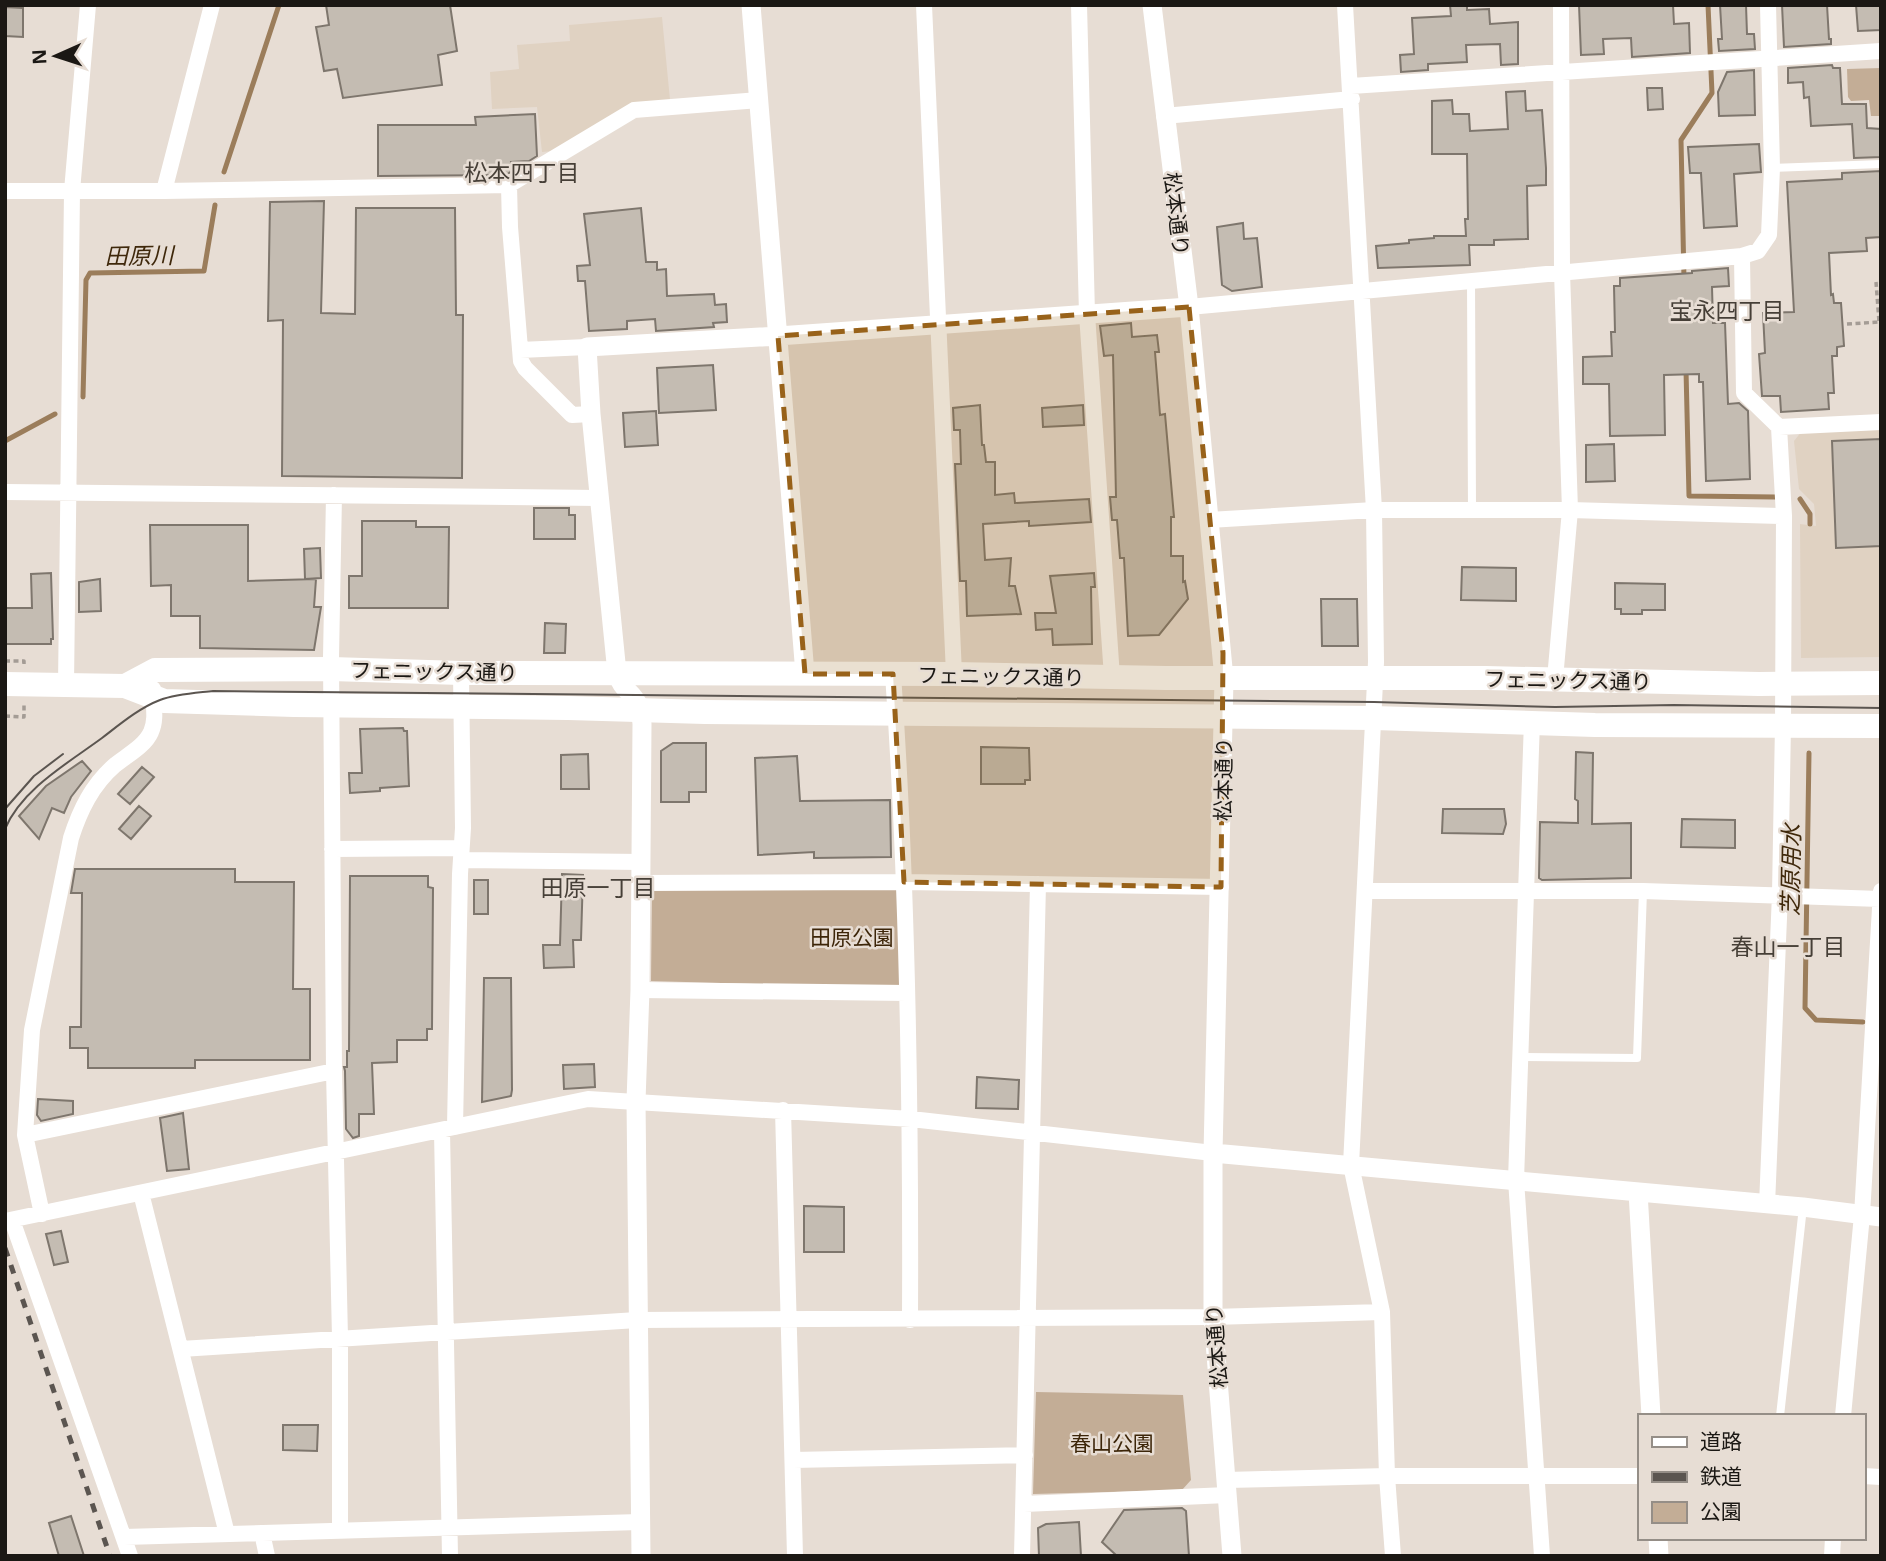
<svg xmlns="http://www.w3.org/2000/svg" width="1886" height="1561" font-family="'Noto Sans','Noto Sans JP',sans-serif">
<rect width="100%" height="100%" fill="#e7ddd4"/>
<!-- built -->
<path fill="#e0d2c2" d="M662,17L670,100L631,103L563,150L542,152L537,107L492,109L490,72L519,69L517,45L570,41L569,25Z
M1881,429V657L1801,658L1800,524L1816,526L1814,504L1799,489L1794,441L1802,431Z"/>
<!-- green -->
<path fill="#c3ad96" d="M1881,68V116H1871L1869,100L1851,101L1848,97L1847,69Z
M900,888L902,988L651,981L652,890Z
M1036,1392L1183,1395L1191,1480L1182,1490L1033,1494Z"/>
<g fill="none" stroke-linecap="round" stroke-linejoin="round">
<!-- stream -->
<path stroke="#9b7d5b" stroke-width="5" d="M224,172L279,5
M1684,279L1681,140L1712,93L1708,5
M1686,370L1689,496L1775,497
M83,397L86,280L90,273L204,271L215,205
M5,441L55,414
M1800,499L1810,514V524
M1809,753L1805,1008L1816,1020L1863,1022"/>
</g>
<!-- building -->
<path fill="#c4bcb2" stroke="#7e766d" stroke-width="2" d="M326,5H450L457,51L438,55L442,85L343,98L337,69L324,71L316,27L329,25Z
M1450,5H1467V10L1489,9L1490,24L1518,22V64L1501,65L1500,44L1466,45L1467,62L1428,64V70L1401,72L1400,55L1414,54L1412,18L1451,16Z
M1579,5H1673L1674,24L1689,23L1690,53L1632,57L1631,38L1603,39L1604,54L1581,55Z
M1720,5H1746L1747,34H1754L1755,49L1719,51L1718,39H1722Z
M1782,5H1827L1829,39H1831V44L1784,47Z
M1856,5H1880L1881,30L1858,31Z
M5,7L23,8V37L5,36Z
M1832,65L1833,68H1840L1842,104H1866L1867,128L1881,129V157L1854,158L1852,124L1811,126L1809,97L1804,98L1803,82L1788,83V68Z
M1754,70L1755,115L1719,116L1718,92L1727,72Z
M1647,88H1662L1663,109L1648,110Z
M1525,91L1526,111L1542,110L1546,168V185L1527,186L1528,239L1494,240V245H1469L1470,265L1378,268L1376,246L1409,243V240L1434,238V236H1466L1465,219H1468L1467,154H1432V101L1452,100L1453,114H1469L1470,131L1508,129L1506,92Z
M535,114L537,156L529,161L511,162L512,171L506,175L378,176V125H476L475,117Z
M1759,144L1761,172L1734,174L1737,226L1704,228L1701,173H1690L1688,147Z
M1881,171V237L1866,238L1867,251L1829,253L1831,295L1833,294L1834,303H1841L1844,346L1837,347V356H1832L1834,393H1828L1829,409L1781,412L1780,396H1762L1759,354L1765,353L1763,313L1794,312L1787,182L1842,179V173Z
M324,201L321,313L355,314L356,208H455L456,315H463L462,478L282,476L283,320L268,321L270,202Z
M641,208L646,262H657V270L666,269L667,296L714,294L715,305L726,304L727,322L713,323L714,327L656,331L655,319L627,321V329L589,331L585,281H578L577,266L590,265L584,214Z
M1243,223L1244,239L1257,238L1262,287L1232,291L1222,285L1217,227Z
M1728,268L1729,286L1712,287L1713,323H1725L1728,404L1739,403L1748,411L1750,479L1706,481L1703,382H1699V374L1664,375L1665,435L1610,436L1609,384H1583V357L1612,356L1611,332H1615L1614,286H1620V278L1692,273V271Z
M1131,323L1132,337L1157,335L1159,352H1155L1160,415L1165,414L1174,517H1171V556H1183V582L1185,581L1188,599L1159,635L1128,636L1124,558H1120L1117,520H1112L1110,497H1116L1113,355L1104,356L1100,326Z
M713,365L716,410L659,413L657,368Z
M980,405L982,445H984L986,462H995V495L1014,493L1015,503L1089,499L1091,522L1029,526V521L983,524L985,560L1011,558L1009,586H1015L1021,614L967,616L966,581H960L955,464H961L960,430H954L953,408Z
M1083,405L1084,425L1043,427L1042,408Z
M656,411L658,445L625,447L623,413Z
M1881,439V546L1836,548L1832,441Z
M1614,444L1615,481L1586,482V445Z
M534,508H569V515H575V539H534Z
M362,521H416V527H449L448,608H349V576H362Z
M150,525H248V581L316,579L314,607H321L314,650L200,648V616H171V585L151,586Z
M320,548L321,578L305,579L304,549Z
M1462,567L1516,568V601L1461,600Z
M51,573L53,639H51V644H5V608H32L31,574Z
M1094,573L1095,587H1091L1092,644L1053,645L1052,629L1036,630L1035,613H1056L1050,576Z
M100,579L101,611L79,612V582Z
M1615,583L1665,584V610H1642V614H1621V609H1615Z
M1321,599H1357L1358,646H1322Z
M545,623L566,624L565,653H544Z
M403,728L404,731H407L409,786L380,788V791L350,793L349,773H362L360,729Z
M673,743H706V792H689V802H661V751Z
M981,747L1029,748L1030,780H1025V784H981Z
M1576,752L1593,753L1592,824L1631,823V878L1542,880L1539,878L1540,822L1578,823V801L1575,799Z
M588,754L589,789H561V755Z
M797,756L800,801L890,800L891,857L814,858V852L758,855L755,758Z
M82,761L91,771L71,797L64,813L52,808L39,839L19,816L46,786Z
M142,767L154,777L130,804L118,794Z
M139,806L151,816L131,839L119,829Z
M1443,809H1504L1506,824L1503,834L1442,833Z
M1682,819L1735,820V848L1681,847Z
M75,869H235V882H294L293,989H310V1060H195V1068H88V1048H70V1027H81L82,893H71Z
M562,874L583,875L581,940H573L574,967L544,968L543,945H560Z
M350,876H428V887L433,888L432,1029H427V1040H397V1062L372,1063L374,1114H359V1136L353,1138L346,1129L345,1071L344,1067H347V1051H349Z
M474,880H488V914H474Z
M484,978H511L512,1090L511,1096L482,1102Z
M594,1064L595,1087L564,1089L563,1065Z
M977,1077L1019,1080L1018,1109L976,1108Z
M38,1099L73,1101V1114L41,1121L37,1115Z
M183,1113L189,1169L167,1171L160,1118Z
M804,1206L844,1207V1252H804Z
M61,1231L68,1262L54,1265L46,1234Z
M283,1425H318L317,1451L283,1450Z
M1182,1508L1186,1511L1189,1556H1117L1102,1542L1124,1510Z
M71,1516L84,1556H59L49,1523Z
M1079,1522L1081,1556H1039L1038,1528L1046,1524Z"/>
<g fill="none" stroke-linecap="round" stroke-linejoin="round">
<!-- path -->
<path stroke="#a49c95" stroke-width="3.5" stroke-dasharray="5 3.5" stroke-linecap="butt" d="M1876,282L1879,322
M1847,324L1879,322
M5,661H24V664
M5,716L24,717V703"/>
<!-- service -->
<path stroke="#fff" stroke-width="8" d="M1772,168L1881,164
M1471,281L1472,510
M1520,1057L1637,1058L1643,891
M1780,1416L1803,1207"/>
<!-- minor -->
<path stroke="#fff" stroke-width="16" d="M924,5L954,674
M1079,5L1087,314L1112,677
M1345,5L1374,510L1376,662L1351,1165L1382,1312L1387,1476L1393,1556
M1351,86L1881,51
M1164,116L1352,99
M509,185L510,227L521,361L525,368L572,415L591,414
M5,191H164L509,185L634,110L759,100
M164,191L212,5
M1742,256L1744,393L1779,427L1784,516L1783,724L1780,894L1767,1205
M1189,307L1742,256L1758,251L1769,235L1772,168L1768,5
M520,350L587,347
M1779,427L1881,422
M5,492L599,498
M334,495L331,658L334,1071L340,1338V1531
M1209,520L1374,510H1570L1784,516
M893,674C908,889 911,1104 910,1320
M1555,679L1570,510L1562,272L1561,5
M66,685L72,191L88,5
M1532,721L1516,1180L1542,1556
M332,849L461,848
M461,860L642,862
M642,883L904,882L1221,887
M1366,891H1643L1880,899
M640,990L907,993
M783,1110L795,1556
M455,1127L460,874L463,828L461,673
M442,1131L450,1556
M25,1135L334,1071
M141,1193L227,1534
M42,1214L25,1135L32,1030L71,838C80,810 92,785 115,765C126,756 145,746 151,732C157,719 153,704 153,689
M12,1220L130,1556
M5,1221L588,1099L911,1119L1213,1153
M181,1349L637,1320L1213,1317L1382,1312
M1843,1416L1862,1215L1881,891
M793,1460L1025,1455
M1863,1476L1881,1477
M1227,1480L1387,1476H1639
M1024,1504L1227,1495
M262,1533L267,1556
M124,1537L640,1522
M1022,1556L1038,884
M1832,1556L1833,1538"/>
<!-- tertiary -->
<path stroke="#fff" stroke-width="19" d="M751,5L805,674
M1152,5L1189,307L1224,679L1213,1153V1317L1232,1556
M1213,1153L1803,1207L1881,1217
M1638,1192L1651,1416
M1658,1538L1659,1556
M641,1556L636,1101L640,990L642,724C640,690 623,696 617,673L591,414L587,347L778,336L1189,307"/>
<!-- primary -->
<path stroke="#fff" stroke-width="24" d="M5,684L125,686L164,701L294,705L568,708L705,712L1374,718L1595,725L1881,726
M125,686L155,670L331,669L461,673L954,674L1166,678H1486L1759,684L1881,683"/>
<!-- tram -->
<path stroke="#5b5550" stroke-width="2" d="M5,809L34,776L63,754
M5,829C22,789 68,763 102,738C119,725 139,708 160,700C176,694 196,693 213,691L1374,702L1555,707L1674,705L1881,708"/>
<!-- rail -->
<path stroke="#5b5550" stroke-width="5" stroke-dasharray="9 9" stroke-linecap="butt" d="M5,1248L110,1556"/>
</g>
<!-- marked area -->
<path fill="#98621a" fill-opacity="0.2" stroke="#98621a" stroke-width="5" stroke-dasharray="14 9" stroke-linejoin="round" d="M1189,307L1223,653L1221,887L904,882L893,674H805L778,336Z"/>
<g text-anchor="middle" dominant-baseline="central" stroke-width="5" stroke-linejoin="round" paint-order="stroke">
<!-- street labels -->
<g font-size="21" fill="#1b1814" stroke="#e7ddd4">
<text transform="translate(1177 214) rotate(83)">松本通り</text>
<text transform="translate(434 671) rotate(1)">フェニックス通り</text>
<text transform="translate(1001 676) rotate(1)">フェニックス通り</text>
<text transform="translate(1568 680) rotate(1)">フェニックス通り</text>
<text transform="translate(1223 779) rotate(-89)">松本通り</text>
<text transform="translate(1216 1346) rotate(-94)">松本通り</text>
</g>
<!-- park labels -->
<g font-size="21" fill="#3c2508" stroke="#e7ddd4">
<text x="852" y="937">田原公園</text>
<text x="1112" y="1443">春山公園</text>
</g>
<!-- neighbourhood labels -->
<g font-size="23" fill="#463f37" stroke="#e7ddd4">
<text x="522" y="172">松本四丁目</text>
<text x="1727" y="310">宝永四丁目</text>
<text x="598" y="887">田原一丁目</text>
<text x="1788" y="946">春山一丁目</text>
</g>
<!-- water labels -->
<g font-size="23" font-style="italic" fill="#3f280b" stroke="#e7ddd4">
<text transform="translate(139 255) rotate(-1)">田原川</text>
<text transform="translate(1790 870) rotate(-89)">芝原用水</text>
</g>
</g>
<!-- border -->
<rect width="1886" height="1561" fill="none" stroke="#1b1814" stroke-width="14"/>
<!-- legend -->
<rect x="1638" y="1414" width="228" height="126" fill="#e7ddd4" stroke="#958e87" stroke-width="2"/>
<rect x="1652" y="1437" width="35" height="10" fill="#ffffff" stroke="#958e87" stroke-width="2"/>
<text x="1700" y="1449" font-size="21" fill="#1b1814">道路</text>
<rect x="1652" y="1472" width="35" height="10" fill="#5b5550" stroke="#958e87" stroke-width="2"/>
<text x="1700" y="1484" font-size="21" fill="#1b1814">鉄道</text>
<rect x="1652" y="1502" width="35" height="21" fill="#c3ad96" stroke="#958e87" stroke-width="2"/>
<text x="1700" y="1519" font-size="21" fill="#1b1814">公園</text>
<!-- north arrow -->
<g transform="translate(56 56) rotate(267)" stroke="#e7ddd4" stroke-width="5" paint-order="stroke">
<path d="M0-5L12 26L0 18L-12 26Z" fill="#1b1814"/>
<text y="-10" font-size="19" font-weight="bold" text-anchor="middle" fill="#1b1814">N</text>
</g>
</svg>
